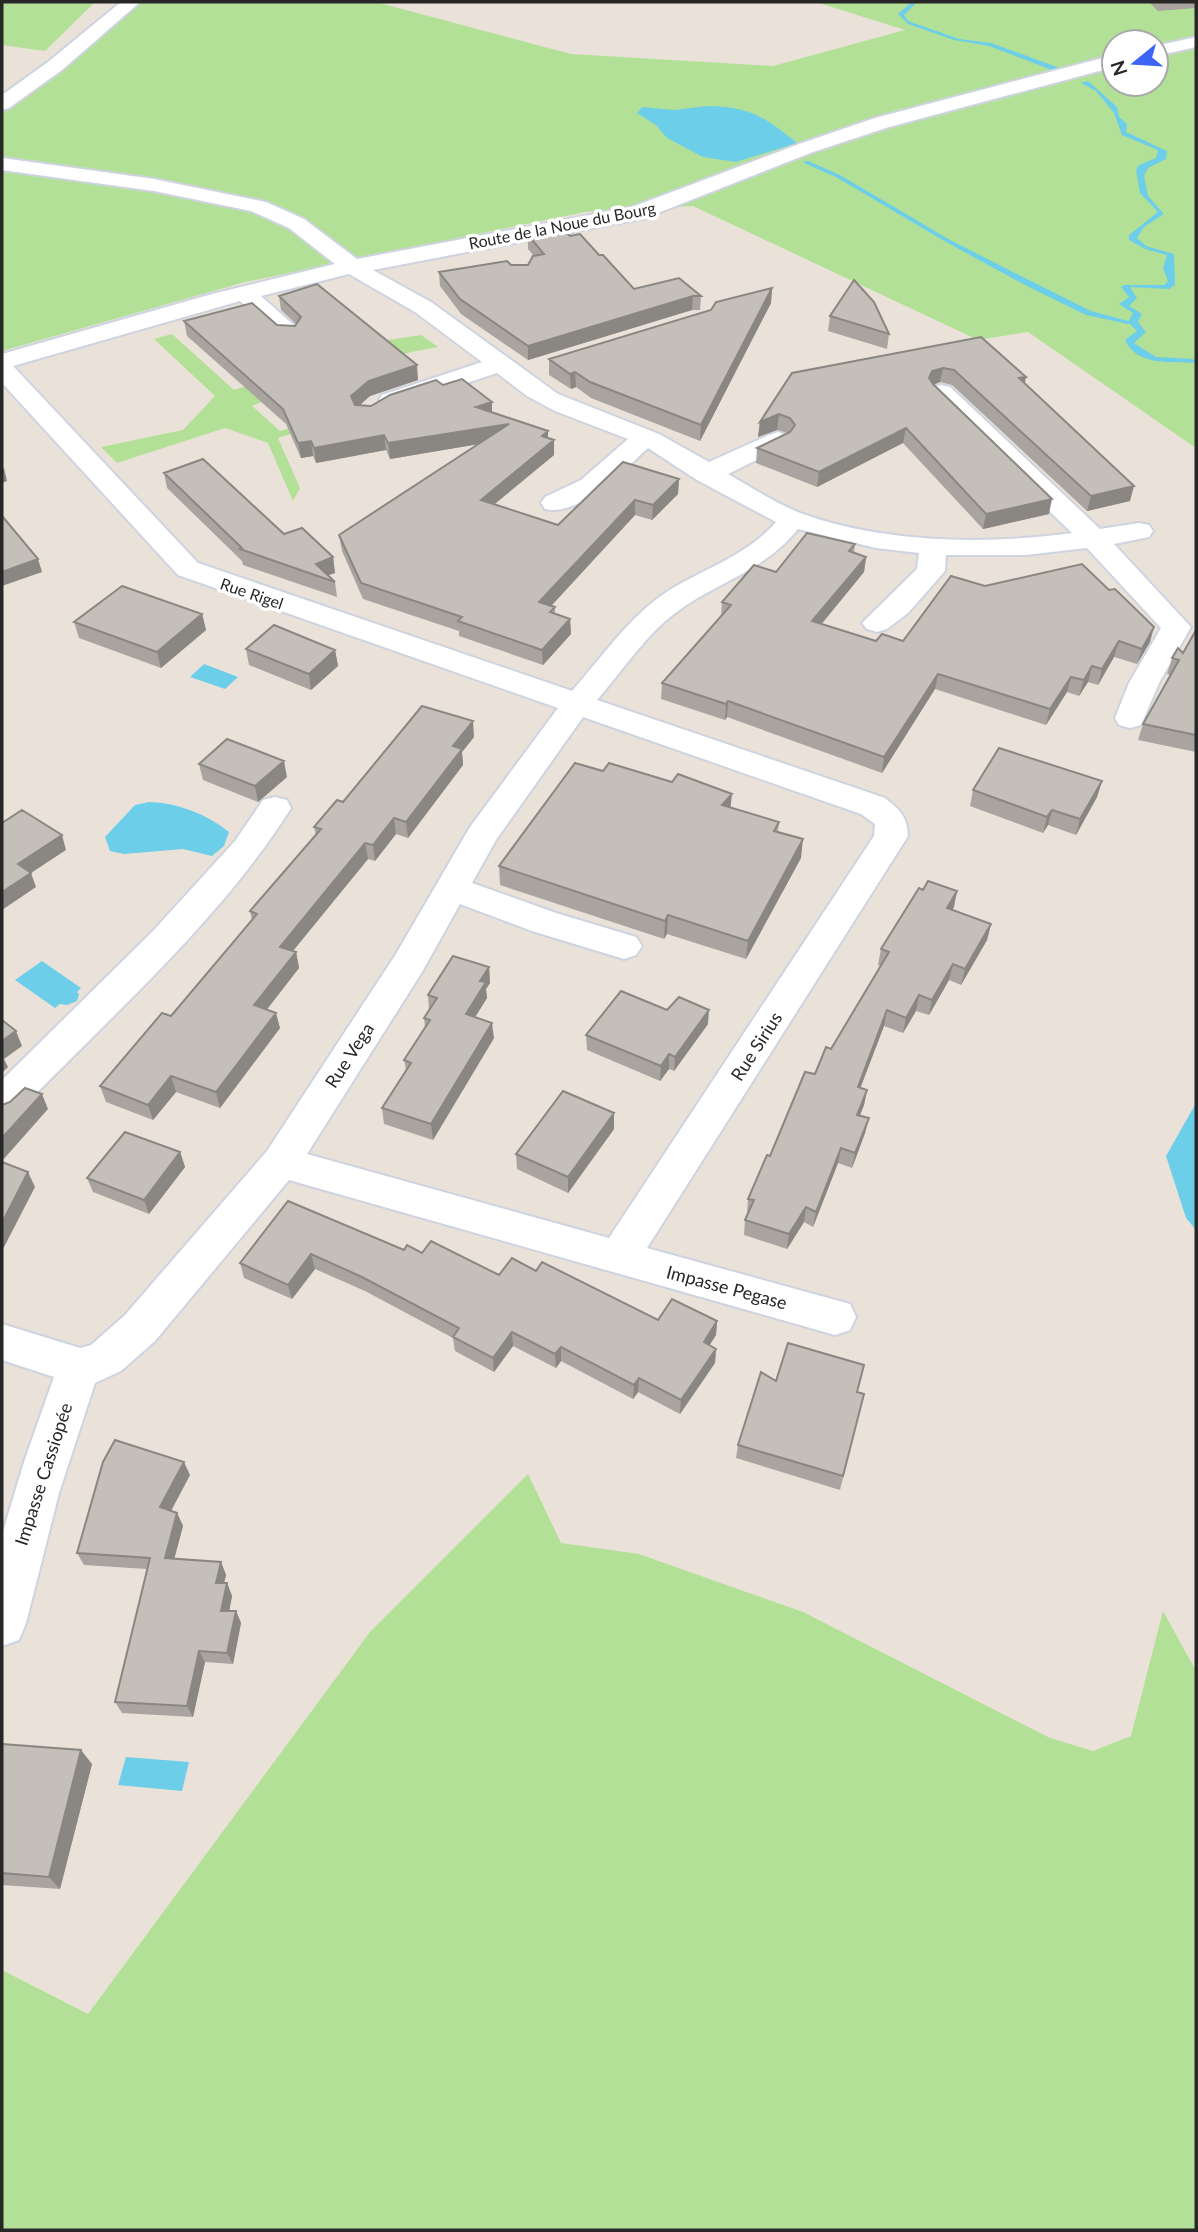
<svg xmlns="http://www.w3.org/2000/svg" width="1198" height="2232" font-family="Lato,sans-serif">
<rect width="100%" height="100%" fill="#eae2d9"/>
<!-- green -->
<path fill="#b2e096" fill-rule="evenodd" d="M2,2H95L45,51L2,45Z
M131,2H376L571,54L773,66L905,30L816,2H1196V448L1028,332L978,340L693,206L585,212L245,282L2,351V103ZM1114,42H1156V84H1114Z
M172,334L234,390L381,341L421,335L438,347C369,359 316,378 252,406L280,431L326,416H346L278,438L300,488L293,501L268,443L225,428L117,463L101,447L183,430L215,396L154,339Z
M528,1474L561,1543L639,1554L803,1612L1050,1738L1093,1751L1131,1736L1163,1611L1196,1671V2230H2V1970L88,2014L370,1632Z"/>
<!-- water -->
<path fill="#6dceea" d="M912,2H917L904,15L908,21L959,39L991,43L1068,71L1057,72L989,46L954,40L908,24L898,14Z
M1088,81L1117,107L1119,117L1127,124L1126,132L1167,151L1166,159L1148,168L1144,176L1148,196L1164,214L1144,227L1137,238L1146,246L1174,254L1175,285L1169,289L1130,287L1137,298L1129,306L1142,314L1138,322L1146,332L1134,343L1156,357L1193,359L1196,363C1173,361 1137,367 1125,340L1137,331L1128,322L1133,313L1119,304L1129,297L1121,287L1124,285H1164L1168,281L1163,268L1167,255L1145,249L1129,240V235L1158,212L1140,193L1136,170L1139,165L1156,158L1158,150L1122,135L1114,113L1096,91L1081,83Z
M707,106C751,107 763,116 797,143L736,162L703,157L667,138L656,125L637,113L642,107L674,110Z
M204,664L238,677L225,689L190,677Z
M149,802C179,803 206,814 229,832L224,846L212,856L183,849L124,854L110,851L105,837L135,805Z
M42,961L81,988L77,992L79,994L77,1001L67,1005L60,1004L55,1008L15,980Z
M1196,1103V1230L1186,1218L1166,1156Z
M126,1757L189,1762L182,1791L118,1785Z"/>
<g fill="none" stroke-linecap="round" stroke-linejoin="round">
<!-- stream -->
<path fill="#6dceea" fill-rule="evenodd" d="M804,161H808L840,175L950,240L1031,281L1091,311L1132,322L1128,324L1086,315L1025,285L946,242L836,177L804,163Z"/>
<defs>
<path id="minor" d="M121,2H140L62,70L9,108L2,110V95L48,62Z
M1196,37V47L1156,56V46Z
M1114,55V67L889,127L813,152L645,218L373,270L431,302L558,394L659,434L709,462L769,435L778,432L787,435L791,440L787,445L728,474C752,488 777,504 803,514C884,543 987,545 1072,533L932,397L929,392L932,387L941,385L950,387L1100,529L1139,523L1149,525L1153,531L1149,537L1114,544L1191,627L1159,683L1141,725L1130,728L1119,725L1115,718L1129,683L1161,628L1087,548L1026,555H946L945,571L908,613L887,629L877,632L867,629L862,623L917,569L919,553L876,548L798,529C762,574 711,583 669,618C644,638 619,675 597,700L885,798C900,810 907,816 908,836L647,1248L850,1304L856,1317L850,1330L835,1335L289,1180L155,1341L121,1371L95,1383L59,1493L26,1623L19,1640L2,1646V1535L24,1462L54,1377L2,1360V1324L80,1348L91,1345L125,1315L267,1151L396,954L470,827L558,708L178,575L2,383V354L212,294L335,264L289,228L251,211L154,191L2,170V158L154,179L266,202L304,219L357,259L632,207L799,144L875,118ZM349,274L415,312L482,362L382,395L379,400L382,405L391,407L400,405L497,373L527,396L555,411L628,439L581,480L545,497L541,503L545,509C580,517 624,470 648,448L697,480L776,522C741,563 686,572 647,607C619,631 596,664 572,691L198,563L13,366L240,301L281,338H297L301,333L297,328L261,296ZM583,717L861,814L875,824L874,836L609,1238L307,1154L422,972L460,904L532,931L624,959L636,955L642,946L636,937L556,913L472,883L496,840Z
M275,797L287,800L291,808C222,919 107,1020 16,1114L2,1119V1080L153,931L235,841L263,800Z"/>
</defs>
<!-- minor casing -->
<use href="#minor" stroke="#ced3e0" stroke-width="4"/>
<!-- minor -->
<use href="#minor" fill="#fff" fill-rule="evenodd"/>
</g>
<!-- wall -->
<path fill="#a9a49f" d="M1149,2H1196V8L1158,11Z
M528,235L570,236L599,255L634,289L701,296L700,310H692L528,360L461,314L440,286L439,272L511,265H528L534,256L528,249Z
M772,288L771,303L700,441L591,398L576,387L571,389L549,375V359L711,310Z
M279,296L418,380L370,396L360,405L371,406L443,385L492,402V413L548,438L554,455L495,504L558,525L679,479L678,494L652,520L635,515L551,606L555,607V614L570,619L571,634L543,665L459,636V631L363,599L342,551L339,535L478,444L390,459L386,450L316,463L313,456L301,458L286,424L187,336L184,321L295,326L296,324L281,310Z
M830,316L889,334L887,349L828,331Z
M981,337L1025,384L1130,501L1087,511L952,385L940,382L933,385L1049,514L983,529L903,443L817,487L756,463L757,448L788,433L777,430L758,437L760,422Z
M164,473L284,534L333,557L335,573L328,575L335,582L337,597L243,565L242,561L167,488Z
M855,544L854,553L866,557L864,572L821,624L876,641H903L951,576L1150,642L1137,664L1114,657L1098,685L1088,682L1079,696L1067,692L1046,725L935,689L882,773L727,717L725,720L661,699L662,683L721,616L722,602L776,572Z
M202,614L206,630L161,668L79,638L74,622Z
M1196,630V752L1138,740L1143,724L1170,675L1167,674L1172,658L1183,653Z
M246,649L335,650L338,666L311,690L249,665Z
M474,737L462,752L463,765L408,838L396,834L375,861L368,859L293,951L296,952L299,968L267,1009L280,1028L220,1108L176,1092L153,1120L106,1102L100,1086L171,1016L252,920L250,911L316,835L314,827L343,802Z
M199,764L287,777L258,802L203,780Z
M1102,781L1097,797L1076,835L1048,825L1043,833L970,806L973,790Z
M731,808L779,822L778,832L801,858L746,959L667,934L664,939L500,885L499,866Z
M923,890L957,891L952,910L991,924L987,940L961,985L949,980L929,1015L916,1011L903,1033L884,1026L860,1088L867,1090L864,1105L860,1115L869,1118L865,1133L852,1168L838,1163L813,1227L804,1222L787,1249L744,1235L745,1220L748,1214L747,1213L748,1199L815,1074L881,966L878,965L881,949Z
M489,967L490,983L486,989L487,998L475,1017L494,1038L433,1140L384,1124L382,1108L406,1070L404,1060L425,1028L424,1018L429,1010L428,995Z
M667,1010L708,1024L674,1071L669,1069L660,1081L587,1050L586,1035Z
M614,1113V1129L568,1193L517,1169L516,1154Z
M180,1152L185,1167L149,1214L93,1192L87,1178Z
M288,1201L404,1250L422,1253L499,1275L536,1271L658,1320L717,1321L716,1335L709,1345L716,1349L715,1363L680,1414L638,1392L633,1399L561,1361L556,1368L513,1346L494,1372L455,1351L453,1338L365,1291L315,1269L292,1299L244,1278L240,1263Z
M776,1381L857,1392L864,1394L840,1490L736,1458L738,1445Z
M190,1475L171,1511L177,1513L183,1526L174,1559L221,1562L226,1575L224,1583H227L232,1596L229,1611H236L241,1623L233,1664L205,1662L193,1717L122,1713L115,1702L147,1569L84,1565L77,1553Z
M2,1744L92,1764L60,1889L2,1885Z"/>
<!-- shaded-wall -->
<path fill="#8a8682" d="M772,288L771,303L700,441L701,425Z
M693,296L692,310L528,360V346Z
M417,365L418,380L370,396L353,411L351,396L369,381Z
M943,368L940,382L930,386L929,378L932,371Z
M575,372L576,387L571,389L570,374Z
M1026,377L1023,392L1019,378Z
M492,402V417L476,407Z
M779,414L777,430L758,437L760,422Z
M509,424V439L390,459L388,443Z
M906,428L903,443L817,487L819,472Z
M548,431V444L554,440V455L481,515V500Z
M384,435L386,450L316,463L314,448Z
M311,441L313,456L301,458L298,443Z
M4,468L7,481L2,483V469Z
M679,479L678,494L652,520L653,505Z
M1134,486L1130,501L1087,511L1091,496Z
M1052,499L1049,514L983,529L986,514Z
M635,500V515L540,618L539,602Z
M333,557L335,573L323,577L316,564Z
M866,557L864,572L811,637L812,621Z
M38,559L42,572L2,586V572Z
M202,614L206,630L161,668L157,652Z
M570,619L571,634L543,665L542,650Z
M1154,627L1150,642L1137,664L1142,649Z
M1119,641L1114,657L1098,685L1102,669Z
M335,650L338,666L311,690L309,674Z
M1092,666L1088,682L1079,696L1084,680Z
M938,674L935,689L882,773L884,757Z
M1071,677L1067,692L1046,725L1050,709Z
M728,701L727,717L725,720L726,704Z
M473,721L474,737L462,752L463,765L408,838L406,822L453,746Z
M284,761L287,777L258,802L255,786Z
M1102,781L1097,797L1076,835L1080,819Z
M732,794L730,812L722,805Z
M1052,810L1048,825L1043,833L1047,817Z
M394,818L396,834L375,861L373,845Z
M62,835L66,850L31,873L36,887L2,910V892L18,864Z
M803,839L801,858L746,959L748,941Z
M365,843L368,859L283,963L280,947Z
M957,891L954,907L944,924L947,908Z
M668,915L667,934L664,939L665,921Z
M991,924L987,940L961,985L965,969Z
M296,952L299,968L258,1021L254,1005Z
M953,964L949,980L929,1015L932,1000Z
M489,967L490,983L486,989L487,998L467,1030L466,1014L480,981Z
M919,995L916,1011L903,1033L906,1018Z
M709,1010L708,1024L674,1071L675,1057Z
M887,1010L884,1026L855,1102L858,1087Z
M276,1013L280,1028L220,1108L216,1092Z
M492,1023L494,1038L433,1140L431,1124Z
M16,1031L22,1046L4,1059L8,1067L2,1073V1041Z
M669,1054V1069L660,1081L661,1066Z
M171,1076L176,1092L153,1120L148,1105Z
M867,1090L864,1105L854,1130L857,1115Z
M42,1094L48,1109L2,1161V1138Z
M614,1113V1129L568,1193V1177Z
M869,1118L865,1133L852,1168L855,1153Z
M841,1148L838,1163L813,1227L816,1212Z
M180,1152L185,1167L149,1214L144,1200Z
M28,1172L35,1187L2,1251V1223Z
M806,1207L804,1222L787,1249L789,1234Z
M311,1254L315,1269L292,1299L288,1285Z
M717,1321L716,1335L703,1356L704,1342Z
M512,1332L513,1346L494,1372L493,1358Z
M561,1347V1361L556,1368L555,1354Z
M716,1349L715,1363L680,1414L681,1400Z
M639,1378L638,1392L633,1399L634,1385Z
M184,1462L190,1475L166,1520L160,1507Z
M177,1513L183,1526L171,1571L165,1558Z
M221,1562L226,1575L221,1595L216,1583Z
M227,1583L232,1596L227,1623L221,1611Z
M236,1611L241,1623L233,1664L227,1653Z
M199,1651L205,1662L193,1717L187,1706Z
M81,1750L92,1764L60,1889L49,1877Z"/>
<!-- building -->
<path fill="#c5bfb9" stroke="#8a8682" stroke-width="2" d="M563,229L570,236L580,234L599,255H603L634,289L679,278L701,296H693L528,346L460,299L439,272L507,261L511,265H528L533,256L544,254L528,235Z
M854,280L874,302L889,334L830,316Z
M317,284L417,365L369,381L351,396L355,405L371,406L390,395L436,380L443,385L462,379L492,402L476,407L548,431L542,436L554,440L481,500L558,525L623,462L679,479L653,505L635,500L539,602L555,607L550,612L570,619L542,650L458,621L462,617L361,583L339,535L509,424L388,443L384,435L314,448L311,441L298,443L283,409L184,321L252,303L277,325L295,326L301,317L279,296Z
M772,288L701,425L590,382L575,372L570,374L549,359L711,310L716,302Z
M981,337L1026,377L1019,378L1134,486L1091,496L954,370L943,368L932,371L929,378L933,384L1052,499L986,514L906,428L819,472L757,448L790,432L795,425L790,418L779,414L760,422L792,373Z
M203,459L284,534L302,528L333,557L316,564L335,582L240,549L242,548L164,473Z
M2,517H3L38,559L2,572Z
M807,533L855,544L849,551L866,557L812,621L876,641L882,634L903,641L951,576L985,586L1082,564L1109,590L1115,589L1154,627L1142,649L1119,641L1102,669L1092,666L1084,680L1071,677L1050,709L938,674L884,757L728,701L726,704L662,683L731,605L722,602L754,565L776,572Z
M122,586L202,614L157,652L74,622Z
M274,625L335,650L309,674L246,649Z
M1196,630V735L1143,724L1179,660L1172,658L1178,648L1183,653Z
M422,706L473,721L453,746L462,749L406,822L394,818L373,845L365,843L280,947L296,952L254,1005L276,1013L216,1092L171,1076L148,1105L100,1086L162,1013L171,1016L257,914L250,911L321,829L314,827L337,800L343,802Z
M227,739L284,761L255,786L199,764Z
M999,748L1102,781L1080,819L1052,810L1047,817L973,790Z
M575,763L603,771L609,763L672,782L678,774L732,794L722,805L779,822L774,831L803,839L748,941L668,915L665,921L499,866Z
M22,810L62,835L18,864L31,873L2,892V823Z
M928,881L957,891L947,908L991,924L965,969L953,964L932,1000L919,995L906,1018L887,1010L858,1087L867,1090L857,1115L869,1118L855,1153L841,1148L816,1212L806,1207L789,1234L745,1220L754,1200L748,1199L767,1155L770,1156L805,1072L815,1074L826,1047L831,1049L889,952L881,949L919,888L923,890Z
M453,956L489,967L480,981L486,982L466,1014L492,1023L431,1124L382,1108L411,1063L404,1060L430,1020L424,1018L437,998L428,995Z
M621,991L667,1010L679,997L709,1010L675,1057L669,1054L661,1066L586,1035Z
M2,1020L16,1031L2,1041Z
M25,1088L42,1094L2,1138V1105L10,1102Z
M563,1091L614,1113L568,1177L516,1154Z
M125,1132L180,1152L144,1200L87,1178Z
M2,1162L28,1172L2,1223Z
M288,1201L404,1250L407,1245L422,1253L431,1241L499,1275L512,1258L536,1271L542,1262L658,1320L672,1299L717,1321L704,1342L716,1349L681,1400L639,1378L634,1385L561,1347L555,1354L512,1332L493,1358L453,1337L459,1328L362,1277L311,1254L288,1285L240,1263Z
M788,1343L864,1365L857,1392L864,1394L843,1476L738,1445L761,1372L776,1381Z
M115,1440L184,1462L160,1507L177,1513L165,1558L221,1562L216,1583H227L221,1611H236L227,1653L199,1651L187,1706L115,1702L150,1558L77,1553L103,1462Z
M2,1744L81,1750L49,1877L2,1873Z"/>
<g text-anchor="middle" dominant-baseline="central" stroke-width="7" stroke-linejoin="round" paint-order="stroke">
<!-- far-street labels -->
<g font-size="16" fill="#272727" stroke="#fff">
<text transform="translate(562 225) rotate(-11)">Route de la Noue du Bourg</text>
<text transform="translate(252 593) rotate(19)">Rue Rigel</text>
</g>
<!-- street labels -->
<g font-size="18" fill="#272727" stroke="#fff">
<text transform="translate(756 1046) rotate(-57)">Rue Sirius</text>
<text transform="translate(349 1055) rotate(-57)">Rue Vega</text>
<text transform="translate(727 1287) rotate(15)">Impasse Pegase</text>
<text transform="translate(43 1474) rotate(-72)">Impasse Cassiopée</text>
</g>
</g>
<!-- border -->
<rect width="1198" height="2232" fill="none" stroke="#272727" stroke-width="7"/>
<!-- north arrow -->
<g transform="translate(1135 63) rotate(252)"><circle r="33" fill="#ffffff" stroke="#a9a9a9" stroke-width="2"/>
<path d="M0-5L12 26L0 18L-12 26Z" fill="#3c65f4"/>
<text y="-10" font-size="19" font-weight="bold" text-anchor="middle" fill="#272727">N</text>
</g>
</svg>
